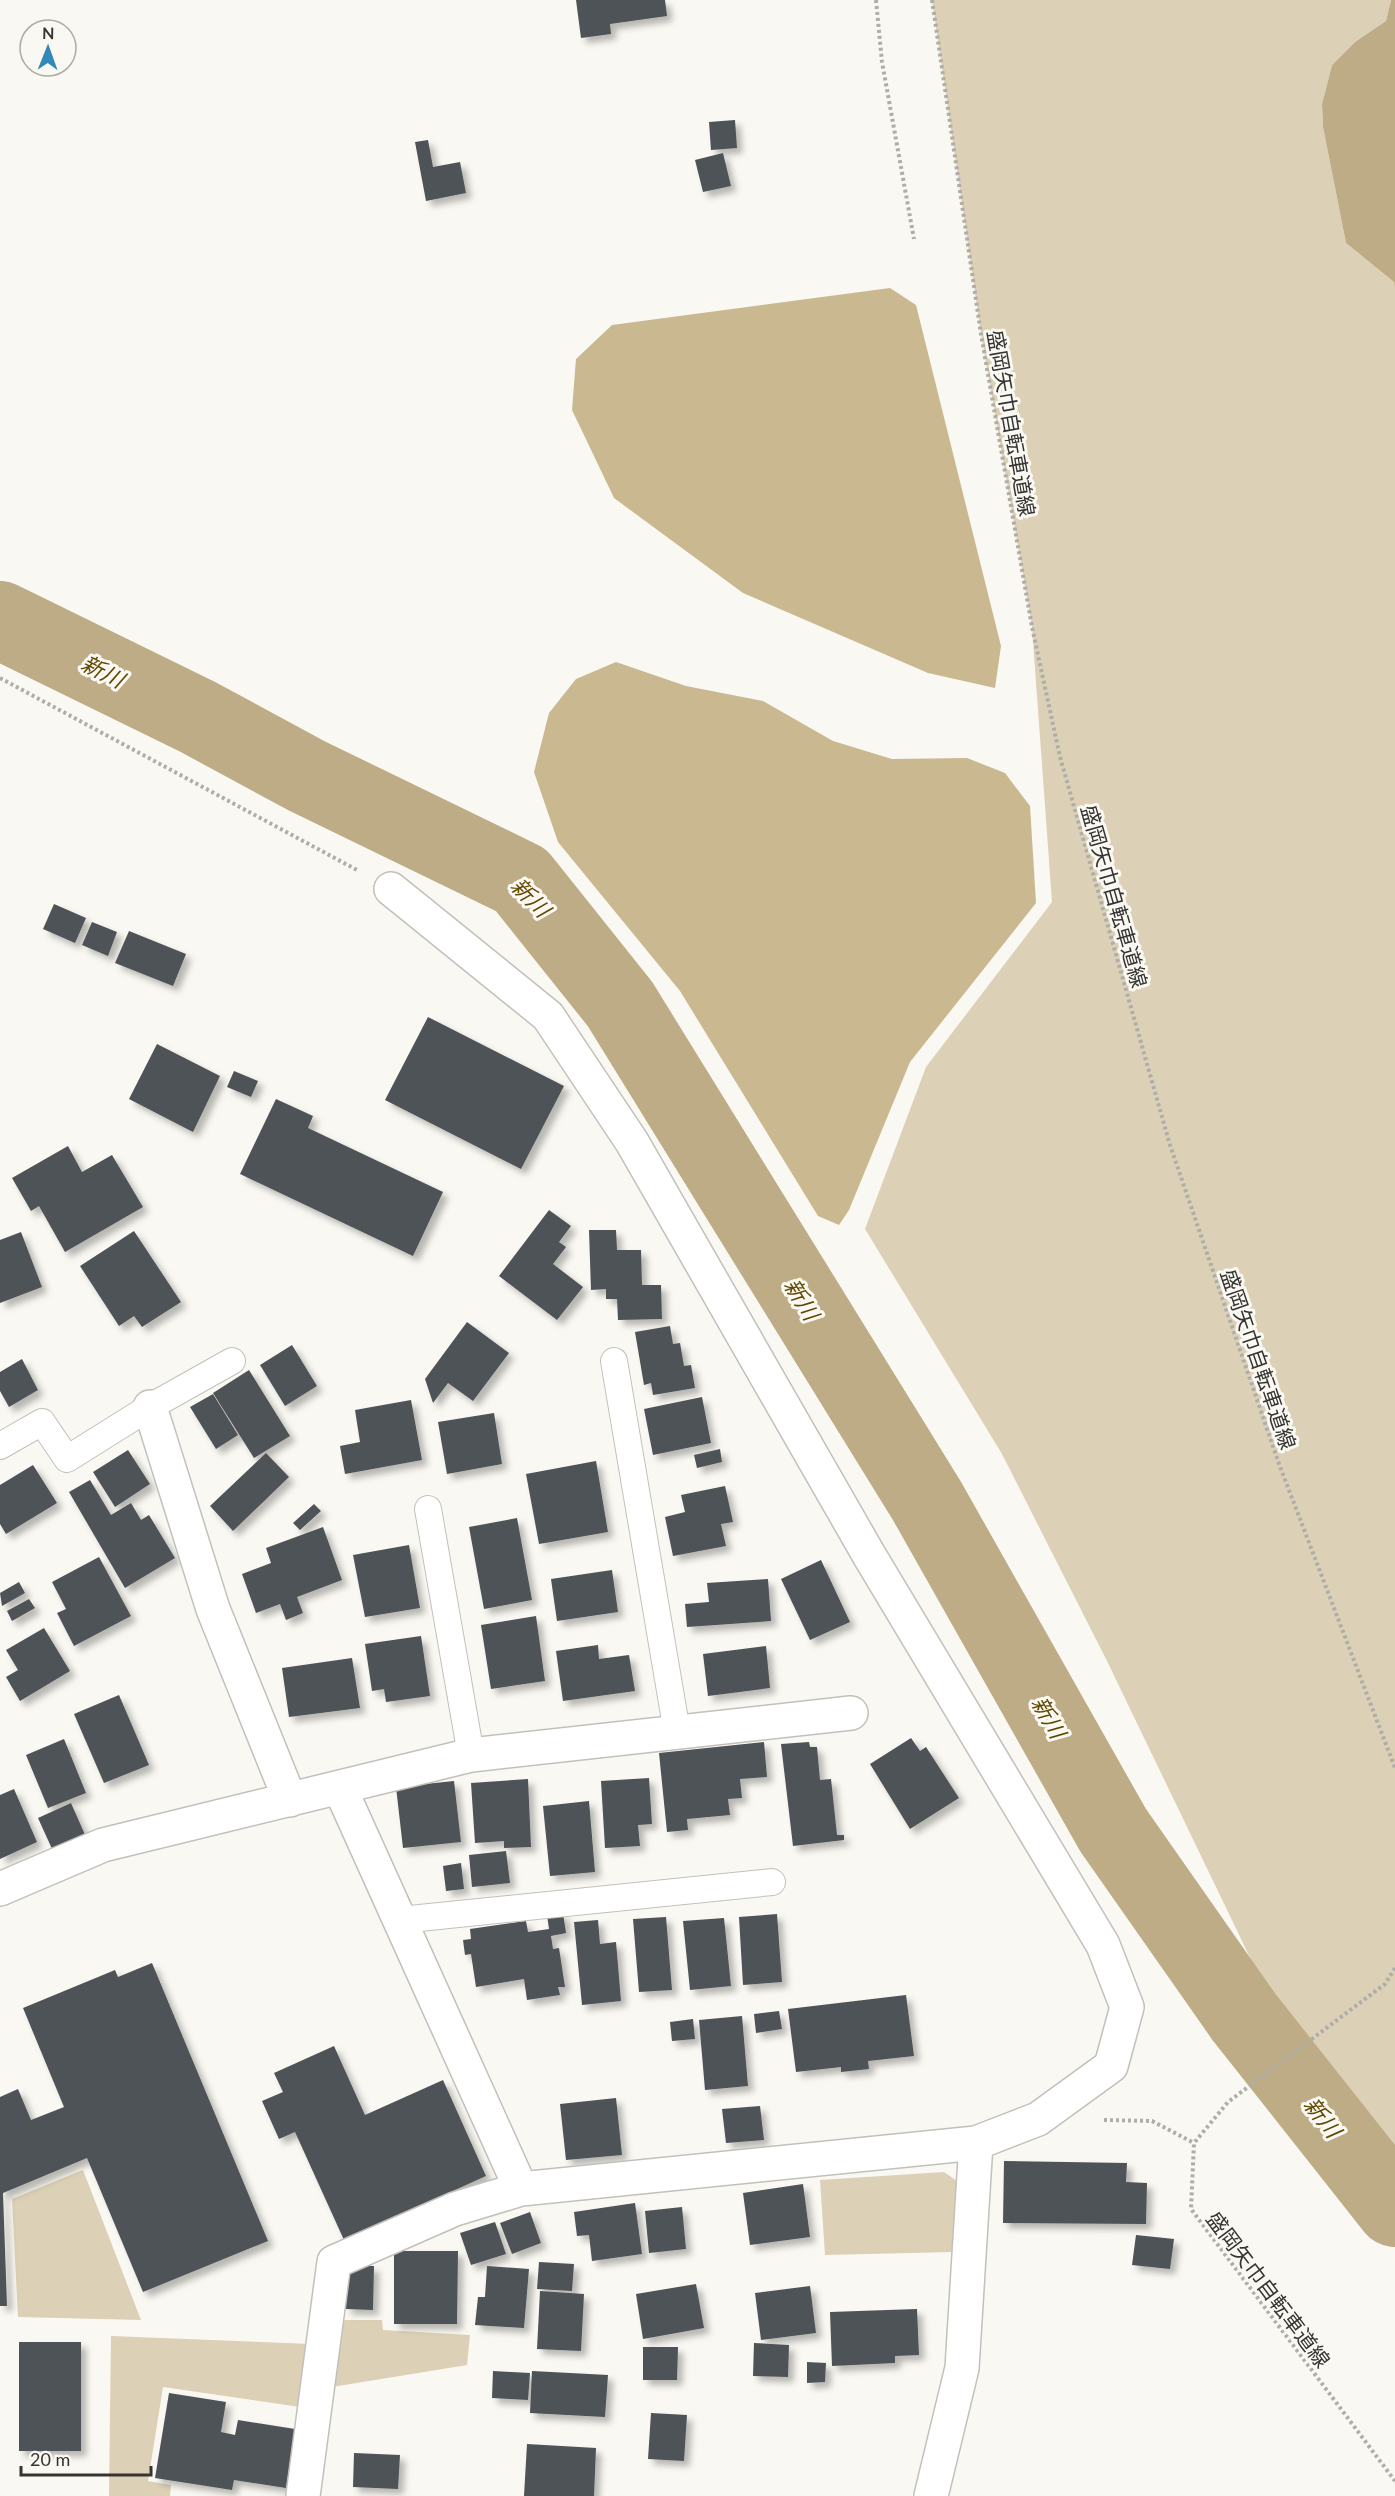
<svg xmlns="http://www.w3.org/2000/svg" width="1395" height="2496" font-family="Lato,'Noto Sans JP',sans-serif">
<defs>
<filter id="shadow"><feDropShadow dx="5.5" dy="5.5" stdDeviation="3" flood-color="#0004"/></filter>
</defs>
<rect width="100%" height="100%" fill="#faf8f2"/>
<!-- green -->
<path fill="#dcd0b6" d="M932,0H1391L1386,21L1355,42L1332,65L1322,104L1323,127L1346,243L1394,282L1395,289V2155L1257,1972L1107,1661L1002,1454L865,1229L926,1067L1052,902L1032,627L981,334Z
M83,2170L141,2320L18,2317L12,2199Z
M944,2172L957,2181L952,2252L825,2255L820,2180Z
M342,2320H382L383,2330L470,2335L467,2365L332,2387Z
M111,2336L311,2344L300,2407L163,2387L148,2481L171,2485L170,2496H109Z"/>
<!-- forest -->
<path fill="#cab891" d="M890,288L916,305L1001,646L995,688L928,673L743,593L614,498L572,410L576,359L612,325Z
M616,662L686,686L763,701L833,741L892,759L967,758L1005,773L1030,806L1036,903L910,1062L849,1210L839,1225L818,1216L680,991L558,842L534,772L549,713L576,679Z"/>
<!-- water -->
<path fill="#bdac85" d="M1391,0H1395V289L1394,282L1346,243L1323,127L1322,104L1332,65L1355,42L1386,21Z"/>
<g fill="none" stroke-linecap="round" stroke-linejoin="round">
<!-- river -->
<path stroke="#bdac85" stroke-width="78" d="M0,620L198,717L307,776L521,880L620,1004L927,1501L1113,1830L1244,2017L1395,2208"/>
</g>
<!-- building -->
<path fill="#4e5256" filter="url(#shadow)" d="M576,0H665L667,16L610,24L611,34L581,38Z
M735,120L737,148L711,150L709,122Z
M428,140L433,167L460,162L466,193L426,201L415,142Z
M723,153L731,186L703,192L695,160Z
M54,904L86,918L75,943L43,929Z
M92,922L117,932L108,956L82,945Z
M129,931L186,954L173,986L115,963Z
M428,1017L564,1086L521,1169L385,1100Z
M157,1044L220,1076L193,1132L129,1099Z
M234,1071L258,1081L251,1097L227,1087Z
M276,1099L313,1116L308,1128L443,1192L413,1256L240,1174Z
M68,1146L82,1172L112,1155L143,1207L65,1252L39,1206L31,1211L12,1178Z
M549,1210L571,1226L559,1242L566,1247L553,1264L583,1287L557,1320L499,1276Z
M589,1230H616L617,1250H641L642,1285H661L662,1319L618,1320L617,1299H606V1289L591,1290Z
M134,1231L181,1302L142,1327L134,1316L119,1326L80,1266Z
M21,1232L42,1287L0,1303V1240Z
M467,1322L509,1353L473,1401L448,1383L433,1403L425,1379Z
M670,1326L673,1344L680,1343L684,1366L691,1365L695,1388L653,1395L651,1383L644,1385L635,1332Z
M292,1345L317,1386L285,1406L260,1365Z
M22,1359L38,1390L9,1407L0,1391V1372Z
M249,1370L290,1436L254,1458L213,1393Z
M213,1394L238,1435L216,1449L190,1407Z
M702,1397L711,1443L653,1455L644,1409Z
M411,1400L422,1460L345,1474L340,1446L360,1442L355,1410Z
M494,1413L502,1464L447,1474L438,1422Z
M720,1449L722,1462L697,1468L694,1455Z
M128,1450L150,1484L115,1507L93,1472Z
M266,1453L289,1477L233,1531L210,1506Z
M596,1461L608,1532L539,1544L526,1474Z
M33,1465L57,1503L6,1534L0,1524V1485Z
M90,1480L111,1515L131,1503L141,1520L149,1515L175,1558L125,1588L69,1492Z
M725,1486L733,1522L721,1524L726,1546L673,1556L665,1517L685,1512L681,1495Z
M314,1504L321,1511L300,1530L293,1523Z
M517,1518L532,1600L484,1609L469,1527Z
M323,1527L342,1580L297,1597L303,1613L286,1620L280,1604L256,1613L242,1574L271,1563L266,1548Z
M409,1545L420,1608L365,1617L353,1555Z
M99,1557L131,1616L74,1646L57,1613L66,1609L52,1582Z
M821,1560L850,1622L810,1640L781,1579Z
M612,1570L618,1612L557,1621L551,1579Z
M768,1579L771,1621L687,1627L685,1604L709,1602L707,1583Z
M19,1582L25,1593L2,1606L0,1593Z
M29,1599L35,1608L12,1621L7,1611Z
M536,1616L545,1681L491,1689L481,1625Z
M44,1628L70,1671L20,1701L6,1677L18,1670L6,1650Z
M421,1636L430,1696L386,1702L384,1689L372,1691L365,1644Z
M598,1645L599,1659L629,1655L635,1691L563,1701L556,1651Z
M766,1646L770,1688L708,1696L703,1654Z
M352,1658L360,1708L289,1717L282,1668Z
M119,1695L149,1765L104,1783L74,1714Z
M911,1738L920,1751L926,1747L959,1798L910,1829L870,1764Z
M64,1739L86,1793L48,1808L26,1755Z
M764,1742L767,1777L740,1779L742,1798L728,1799L730,1815L687,1819L688,1830L667,1832L659,1753Z
M809,1742L810,1747H817L820,1780L831,1779L837,1835H844V1840L793,1846L781,1744Z
M649,1778L652,1824L638,1825L640,1846L605,1848L601,1781Z
M528,1779L531,1847L504,1848V1841L475,1843L471,1783Z
M454,1781L461,1842L403,1848L396,1787Z
M14,1789L37,1842L0,1859V1795Z
M589,1801L595,1872L550,1876L543,1806Z
M71,1803L86,1837L53,1851L38,1818Z
M506,1851L510,1883L472,1887L469,1855Z
M461,1863L464,1889L446,1891L443,1866Z
M563,1913L566,1933L551,1936L553,1949L559,1948L565,1987H558L560,1995L527,2000L524,1979L476,1987L471,1954L465,1955L463,1940L471,1939L470,1929L526,1921L528,1932L549,1929L547,1915Z
M777,1914L782,1982L743,1985L739,1917Z
M666,1917L672,1990L639,1992L633,1919Z
M724,1918L731,1986L690,1990L683,1921Z
M598,1920L600,1944L616,1942L621,2001L582,2005L574,1922Z
M152,1963L268,2241L143,2292L87,2158L3,2193L7,2306H0V2097L18,2089L31,2120L64,2107L23,2008L115,1970L118,1977Z
M906,1995L914,2056L868,2061L869,2069L841,2072V2067L796,2072L788,2009Z
M779,2011L782,2029L756,2033L754,2014Z
M742,2016L748,2086L705,2090L699,2020Z
M693,2019L695,2039L672,2041L670,2022Z
M334,2046L365,2115L443,2080L486,2176L344,2240L295,2132L279,2139L262,2101L283,2092L274,2073Z
M616,2098L622,2155L566,2160L560,2104Z
M760,2106L764,2140L726,2143L722,2109Z
M1004,2161L1127,2163L1126,2182L1147,2183L1146,2224L1003,2223Z
M803,2184L810,2237L750,2245L743,2193Z
M635,2203L642,2254L592,2261L589,2235L577,2236L574,2212Z
M682,2207L686,2249L649,2253L645,2211Z
M530,2212L541,2243L512,2254L500,2223Z
M495,2222L506,2254L471,2265L460,2233Z
M1136,2235L1174,2239L1170,2269L1132,2265Z
M394,2251H458L457,2324H394Z
M539,2262L574,2264L572,2291L537,2289Z
M347,2265L374,2266L373,2310L346,2309Z
M487,2266L529,2269L524,2328L475,2325L478,2297H485Z
M696,2284L704,2328L643,2339L636,2294Z
M810,2286L816,2333L761,2340L755,2293Z
M540,2291L584,2294L581,2351L537,2349Z
M917,2309L919,2355L895,2356V2363L832,2366L830,2312Z
M19,2342H81V2451H19Z
M754,2343L789,2345L788,2377L753,2376Z
M643,2347H678L677,2380H643Z
M807,2362L826,2363L825,2382L807,2383Z
M493,2371L530,2373L528,2400L492,2398Z
M532,2371L608,2375L605,2417L530,2413Z
M169,2393L226,2402L221,2432L235,2435L238,2420L295,2429L286,2488L234,2480L232,2490L155,2478Z
M651,2413L687,2415L684,2461L648,2459Z
M527,2444L596,2448L594,2496H524Z
M354,2453L400,2455L398,2489L353,2487Z"/>
<g fill="none" stroke-linecap="round" stroke-linejoin="round">
<defs>
<path id="service" d="M614,1361L677,1732
M0,1446L42,1422L67,1459L150,1407L232,1361
M428,1509L471,1755
M400,1920L772,1882"/>
<path id="minor" d="M391,889L548,1016L632,1142L869,1555L1103,1945L1127,2007L1111,2066L1038,2119L976,2143
M150,1407L213,1609L290,1800
M340,1788L521,2189L976,2143L962,2368L931,2496
M0,1889L103,1845L471,1755L851,1713
M303,2496L334,2262L455,2209L521,2189"/>
</defs>
<!-- service casing -->
<use href="#service" stroke="#c2c0ba" stroke-width="28"/>
<!-- minor casing -->
<use href="#minor" stroke="#c2c0ba" stroke-width="36"/>
<!-- path -->
<path stroke="#aeada8" stroke-width="4" stroke-dasharray="3 3" stroke-linecap="butt" d="M876,0L882,62L914,239
M932,0L981,334L1032,627L1060,757L1170,1145L1279,1464L1395,1768
M0,678L357,870
M1395,1968L1385,1984L1228,2102L1194,2143L1191,2209L1395,2481
M1104,2120L1152,2121L1194,2143"/>
<!-- service -->
<use href="#service" stroke="#fff" stroke-width="26"/>
<!-- minor -->
<use href="#minor" stroke="#fff" stroke-width="33"/>
</g>
<g text-anchor="middle" dominant-baseline="central" stroke-width="6" stroke-linejoin="round" paint-order="stroke">
<!-- street labels -->
<g font-size="21" fill="#353432" stroke="#faf8f2">
<text transform="translate(1012 423) rotate(80)">盛岡矢巾自転車道線</text>
<text transform="translate(1115 896) rotate(74)">盛岡矢巾自転車道線</text>
<text transform="translate(1259 1359) rotate(71)">盛岡矢巾自転車道線</text>
<text transform="translate(1269 2289) rotate(53)">盛岡矢巾自転車道線</text>
</g>
<!-- water labels -->
<g font-size="22" font-style="italic" fill="#614900" stroke="#faf8f2">
<text transform="translate(103 671) rotate(27)">新川</text>
<text transform="translate(531 897) rotate(46)">新川</text>
<text transform="translate(802 1299) rotate(58)">新川</text>
<text transform="translate(1049 1717) rotate(60)">新川</text>
<text transform="translate(1323 2117) rotate(52)">新川</text>
</g>
</g>
<!-- north arrow -->
<g transform="translate(48 48) rotate(1)"><circle r="28" fill="#faf8f2" stroke="#abaaa5" stroke-width="1.5"/>
<path d="M0-4.5L10 22L0 15L-10 22Z" fill="#3288b7"/>
<text y="-9" font-size="16" font-weight="bold" text-anchor="middle" fill="#353432">N</text>
</g>
<!-- scale -->
<path d="M21 2466v9h130v-9" fill="none" stroke="#353432" stroke-width="3"/>
<text x="30" y="2466" font-size="18" fill="#353432" stroke="#faf8f2" stroke-width="4.5" paint-order="stroke">20 m</text>
</svg>
